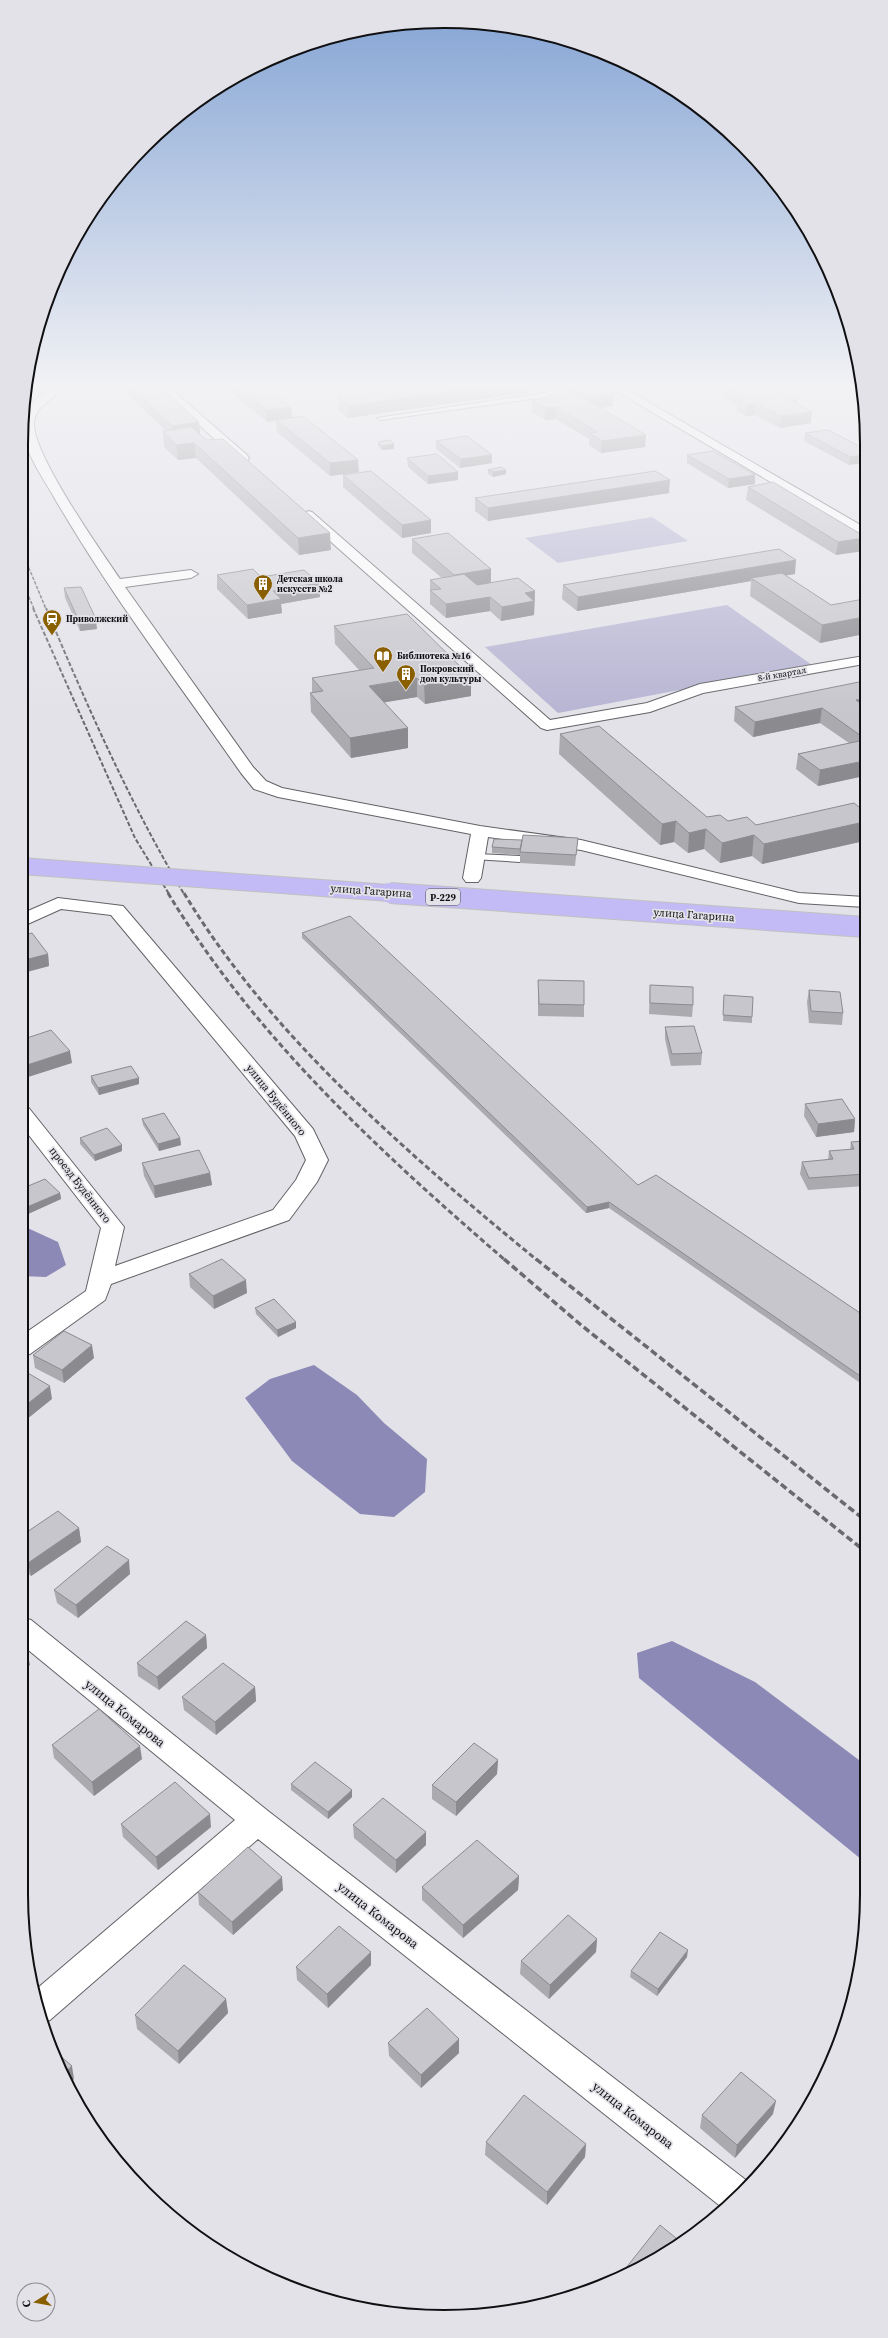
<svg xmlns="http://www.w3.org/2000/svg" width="888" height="2338" font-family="'Source Serif 4',serif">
<rect width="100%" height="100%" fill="#e2e2e8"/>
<!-- green -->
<path fill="#b7b5d3" d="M652,517L688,541L558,563L525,538Z
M727,605L812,665L558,713L485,647Z"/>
<!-- water -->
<path fill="#8c89b6" d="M21,1225L58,1242L66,1265L46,1277L21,1276Z
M314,1365L357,1395L384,1423L427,1459L425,1492L394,1517L360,1514L292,1461L245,1398L270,1379Z
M672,1641L755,1682L867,1766V1864L639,1678L637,1653Z"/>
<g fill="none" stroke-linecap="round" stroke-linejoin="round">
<defs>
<path id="service" d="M555,388H563L545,397L380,420L377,418L544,393Z
M476,854L520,856L525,859L520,862L473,859V855Z"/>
<path id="minor" d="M50,388H63C54,400 36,404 34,422C31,452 101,551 120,579L191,570L198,574L191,578L125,587L253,767L266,781L282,788L480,826L581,840L799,893L865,897V907L799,903L581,850L488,837L481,878L478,882H466L463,878L471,834L278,797L254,789L241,773C177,681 107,590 51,492C41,475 24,450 23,429C23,411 36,398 50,388Z
M158,388H170L247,455L249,458L247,461H239Z
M308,511L312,512L550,720L647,703L700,684L864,656V664L703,693L650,712L547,730L541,728L304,518L302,515Z
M58,898L123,906L313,1129L328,1160L317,1182L289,1220L111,1284L105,1300L30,1354L21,1356V1336L86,1291L101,1228L21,1125V1105L28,1107L124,1227L115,1266L273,1210L296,1180L306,1160L295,1136L111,915L61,909L21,927V914Z
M21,1617L31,1620L268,1811L751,2184L724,2209L258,1839L50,2020L42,2023L33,1992L235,1820L21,1644Z"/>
<path id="tertiary" d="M611,388H624L864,527V537Z"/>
</defs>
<!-- service casing -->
<use href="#service" stroke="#626267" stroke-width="2"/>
<!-- minor casing -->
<use href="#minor" stroke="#626267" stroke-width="2"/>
<!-- tertiary casing -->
<use href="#tertiary" stroke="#626267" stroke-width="2"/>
<!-- service -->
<use href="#service" fill="#fff" fill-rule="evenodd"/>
<!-- minor -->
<use href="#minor" fill="#fff" fill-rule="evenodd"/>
<!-- tertiary -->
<use href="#tertiary" fill="#fff" fill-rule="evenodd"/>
<!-- rail-far3 -->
<path stroke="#6a6a6e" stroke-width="1.5" stroke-dasharray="3.5 1.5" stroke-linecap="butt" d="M21,549L46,609
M21,578L34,609"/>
<!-- rail-far2 -->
<path stroke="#6a6a6e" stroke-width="2" stroke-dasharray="4.5 2" stroke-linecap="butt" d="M33,608L135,838L169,894
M46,608C87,706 130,803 184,894"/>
<!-- rail-far1 -->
<path stroke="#6a6a6e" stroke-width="3" stroke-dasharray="5.5 3" stroke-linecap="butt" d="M168,893C254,1036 379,1151 505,1260
M184,893C269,1035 410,1156 537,1260"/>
<!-- rail -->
<path stroke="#6a6a6e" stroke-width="3.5" stroke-dasharray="7 3.5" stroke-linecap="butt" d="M504,1259L581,1325L866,1552
M536,1259L866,1521"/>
<defs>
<path id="primary-bridge-far1" d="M21,866L403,894"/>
<path id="primary-bridge" d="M390,893L865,927"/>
</defs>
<!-- primary-bridge-far1 casing -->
<use href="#primary-bridge-far1" stroke="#c1c1c1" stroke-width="18" stroke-linecap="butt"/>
<!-- primary-bridge casing -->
<use href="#primary-bridge" stroke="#c1c1c1" stroke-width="22" stroke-linecap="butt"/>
<!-- primary-bridge-far1 -->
<use href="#primary-bridge-far1" stroke="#c3bbf5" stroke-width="16"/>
<!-- primary-bridge -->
<use href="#primary-bridge" stroke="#c3bbf5" stroke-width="20"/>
</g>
<!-- wall -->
<path fill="#abaaaf" d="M126,388H162L199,422L200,434L331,550L299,555L196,458L178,460L164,447L163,431H166L127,394Z
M226,388H268L291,407L292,418L359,472L330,476L277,432L276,421L267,422Z
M412,388H530V392L348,418L338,410V398Z
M563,388H608V391L613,406L601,408L645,447L601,453L589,445V439L556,419L545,420L532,412V400L573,394Z
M721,388H766L797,404L811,423L780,428L755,415L746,416L737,411V405L721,396Z
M805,433L863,448L849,465L804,441Z
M436,441L492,455V463L460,468L436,449Z
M378,442L394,444V449L382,450L378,446Z
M687,455L755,484L728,488L687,463Z
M407,458L458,472V480L428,484L408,467Z
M488,470L506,474L493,477L488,474Z
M343,475L431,520V533L402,538L343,487Z
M748,487L864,536L836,555L746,500Z
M669,493L488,521L475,511V498Z
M412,539L491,582L535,591L534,615L501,621L490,611L446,618L430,604V580L442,578L412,553Z
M795,574L785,575L831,605L864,599V634L820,643L750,596L751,581L577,611L562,599L563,585Z
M217,575L261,577L320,597L281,604L282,613L248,619L217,589Z
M64,588L97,629L80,631L65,598Z
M334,626L471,677V696L425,704L417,697L384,702L408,748L351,758L311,712L310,693L312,692V678L359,670L335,644Z
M864,681V776L818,786L796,769L798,754L849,743L820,723L753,737L734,721L735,707Z
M560,734L707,817L728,821L756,825L864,811V841L762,864L752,856L720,863L704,849L688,853L674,842L660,845L559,754Z
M578,838L575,866L520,863V855L492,853V847L522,840Z
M302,933L638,1185L866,1317V1387L609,1208L586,1213L302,938Z
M21,936L48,954L49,966L23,973L21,970Z
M538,980L584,1005V1017L538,1016Z
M650,985L693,1005L692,1017L649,1014Z
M809,990L843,1013L842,1025L809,1023L807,1002Z
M724,995L752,1017V1023L723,1021Z
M665,1027L702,1053L701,1065L671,1066L665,1039Z
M91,1076L139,1084L99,1095L91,1082Z
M805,1104L855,1119L854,1132L816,1137L804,1116Z
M142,1119L180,1138L181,1145L159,1151L143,1125Z
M80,1138L122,1145V1151L95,1161L80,1144Z
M865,1141V1186L808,1190L800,1174L802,1162L828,1160L829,1151L850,1150L851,1142Z
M142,1163L210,1173L212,1185L155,1198L144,1176Z
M21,1189L60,1193L61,1199L28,1214L21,1207Z
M189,1274L247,1293L214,1309L190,1287Z
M255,1308L296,1328L278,1337L256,1314Z
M33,1355L94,1358L64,1383L35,1368Z
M79,1528L81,1542L31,1576L21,1568V1536Z
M130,1574L78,1618L57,1603L54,1590Z
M206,1635L207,1648L159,1690L138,1676L137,1663Z
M255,1687L256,1701L216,1735L184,1710L182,1697Z
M52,1745L142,1759L94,1796L54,1758Z
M498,1760L497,1774L456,1816L432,1799V1785Z
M291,1784L352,1790V1797L328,1819L291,1790Z
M121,1824L211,1827L158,1870L123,1837Z
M353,1825L426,1832V1845L396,1873L354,1838Z
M519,1876L518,1890L463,1938L422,1900V1887Z
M283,1890L233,1935L199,1905L198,1892Z
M597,1939L596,1952L549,1999L520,1974L521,1961Z
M687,1957L657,1996L630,1977L631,1971Z
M371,1965L328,2008L297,1980L296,1967Z
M226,1999L228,2013L179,2064L137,2029L135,2015Z
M459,2039V2053L421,2088L389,2056L388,2043Z
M773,2114L735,2158L700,2128L702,2115Z
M486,2142L586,2144L585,2157L547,2205L485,2155Z"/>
<!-- shaded-wall -->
<path fill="#8b8b8f" d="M478,388H530V392L348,418V406Z
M604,388H608V395L614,394L613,406L587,410L588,398Z
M797,400L796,412L791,401Z
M756,403L755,415L746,416L747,404Z
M291,407L292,418L267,422L266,410Z
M556,407V419L545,420V408Z
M812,412L811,423L780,428L781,416Z
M199,422L200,434L173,438L172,426Z
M646,435L645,447L601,453L602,441Z
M194,443L196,458L178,460L176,445Z
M394,444V449L382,450V446Z
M492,455V463L460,468L461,459Z
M864,455V463L849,465L850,457Z
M358,460L359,472L330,476V463Z
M506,470V474L493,477V472Z
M458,472V480L428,484V476Z
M755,475V484L728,488L729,479Z
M670,480L669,493L488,521V508Z
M431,520V533L402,538V525Z
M330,533L331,550L299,555L298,538Z
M864,538V551L836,555L838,542Z
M796,560L795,574L754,581L751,578V581L577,611L578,597Z
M491,569V583L454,588V575Z
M319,583L320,597L281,604L282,613L248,619L247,605L273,591Z
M535,591L534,615L501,621L502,607L525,593Z
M490,597V611L446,618V604Z
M864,617V634L820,643L822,625Z
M96,619L97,629L80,631L79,621Z
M471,677V696L425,704L424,685Z
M417,678V697L369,705V686Z
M864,699V713L856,700Z
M822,708L820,723L753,737L755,722Z
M408,728V748L351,758L350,738Z
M864,761V776L818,786L820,770Z
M676,821L674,842L660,845L662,824Z
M864,822V841L762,864L764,844Z
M706,829L704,849L688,853L689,833Z
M754,835L752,856L720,863L722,843Z
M48,954L49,966L23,973L21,961Z
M70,1051L72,1063L22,1079L21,1067Z
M139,1078V1084L99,1095L98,1088Z
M855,1119L854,1132L816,1137L818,1124Z
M180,1138L181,1145L159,1151L158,1144Z
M24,1143L25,1149L21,1150V1144Z
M122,1145V1151L95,1161L94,1155Z
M210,1173L212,1185L155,1198L154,1186Z
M60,1193L61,1199L28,1214L27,1207Z
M609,1202V1208L586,1213L587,1207Z
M246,1280L247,1293L214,1309L213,1296Z
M296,1322V1328L278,1337L277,1330Z
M92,1345L94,1358L64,1383L62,1370Z
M50,1386L52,1399L21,1424V1409Z
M26,1505L27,1512L21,1517V1509Z
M79,1528L81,1542L31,1576L28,1563Z
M129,1560L130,1574L78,1618L76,1605Z
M206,1635L207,1648L159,1690L157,1677Z
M27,1651L30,1665L21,1671V1656Z
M255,1687L256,1701L216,1735L215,1722Z
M140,1746L142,1759L94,1796L92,1782Z
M498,1760L497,1774L456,1816V1802Z
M352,1790V1797L328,1819V1812Z
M210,1814L211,1827L158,1870L156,1857Z
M426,1832V1845L396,1873V1860Z
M519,1876L518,1890L463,1938V1925Z
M282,1877L283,1890L233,1935L232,1922Z
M597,1939L596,1952L549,1999L550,1985Z
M688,1950L687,1957L657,1996L658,1989Z
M371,1952V1965L328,2008L327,1994Z
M226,1999L228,2013L179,2064L178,2051Z
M459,2039V2053L421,2088V2075Z
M72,2066L74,2079L68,2085L63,2074Z
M776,2101L773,2114L735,2158L737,2145Z
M586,2144L585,2157L547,2205V2192Z"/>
<!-- building -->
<path fill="#c7c6cc" stroke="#8b8b8f" d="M132,388H162L199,422L172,426Z
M240,388H268L291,407L266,410Z
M412,388H478L348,406L338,398Z
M582,388H604L614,394L588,398L575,391L584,389Z
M728,388H766L771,391L778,390L797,400L791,401L812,412L781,416L756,403L747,404L738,399L747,398Z
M577,394L646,435L602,441L589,433L597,432L556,407L545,408L532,400Z
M303,416L358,460L330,463L276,420Z
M192,427L206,440L223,439L330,533L298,538L194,443L176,445L163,431Z
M828,430L863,448L864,455L850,457L805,433Z
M467,436L492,455L461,459L436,441Z
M390,440L394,444L382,446L378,442Z
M713,451L755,475L729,479L687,455Z
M437,454L458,472L428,476L407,458Z
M501,467L506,470L493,472L488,470Z
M371,471L431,520L402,525L343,475Z
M655,471L670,480L488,508L475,498Z
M773,482L864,536V538L838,542L748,487Z
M448,533L491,569L454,575L412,539Z
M779,549L796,560L578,597L563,585Z
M253,569L261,577L304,570L319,583L273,591L281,599L247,605L217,575Z
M782,573L831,605L864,599V617L822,625L751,578Z
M464,574L477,585L518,578L535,591L525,593L534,601L502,607L490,597L446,604L430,590L441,589L430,580Z
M81,587L96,619L79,621L64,588Z
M407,614L471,677L424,685L417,678L369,686L408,728L350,738L310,693L323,691L312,678L374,668L334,626Z
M864,681V699L856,700L864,706V738L822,708L755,722L735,707Z
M599,726L707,817L720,815L728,821L747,817L756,825L854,803L864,811V822L764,844L754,835L722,843L706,829L689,833L676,821L662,824L560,734Z
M864,740V761L820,770L798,754Z
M523,835L578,838L576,855L520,852Z
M494,839L522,840L520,849L492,847Z
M350,916L638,1185L656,1175L866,1317V1380L609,1202L587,1207L302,933Z
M32,933L48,954L21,961V936Z
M538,980L584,981V1005L539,1004Z
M650,985L693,987V1005L650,1003Z
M809,990L840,992L843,1013L811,1011Z
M724,995L753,997L752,1017L723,1015Z
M694,1026L702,1053L672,1054L665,1027Z
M51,1030L70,1051L21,1067V1040Z
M131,1066L139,1078L98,1088L91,1076Z
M842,1099L855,1119L818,1124L805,1104Z
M164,1113L180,1138L158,1144L142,1119Z
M107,1128L122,1145L94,1155L80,1138Z
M21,1139L24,1143L21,1144Z
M865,1141V1174L809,1178L802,1162L833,1159L829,1151L854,1149L851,1142Z
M199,1150L210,1173L154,1186L142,1163Z
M45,1179L60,1193L27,1207L21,1201V1189Z
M222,1259L246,1280L213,1296L189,1274Z
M274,1299L296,1322L277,1330L255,1308Z
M64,1331L92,1345L62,1370L33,1355Z
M21,1369L50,1386L21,1409Z
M21,1503L26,1505L21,1509Z
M58,1511L79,1528L28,1563L21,1557V1536Z
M107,1546L129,1560L76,1605L54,1590Z
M186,1621L206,1635L157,1677L137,1663Z
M21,1646L27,1651L21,1656Z
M223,1663L255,1687L215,1722L182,1697Z
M99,1709L140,1746L92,1782L52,1745Z
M474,1743L498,1760L456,1802L432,1785Z
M315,1762L352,1790L328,1812L291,1784Z
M175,1782L210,1814L156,1857L121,1824Z
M383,1798L426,1832L396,1860L353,1825Z
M477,1840L519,1876L463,1925L422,1887Z
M248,1847L282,1877L232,1922L198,1892Z
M568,1915L597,1939L550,1985L521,1961Z
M339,1926L371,1952L327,1994L296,1967Z
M660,1932L688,1950L658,1989L631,1971Z
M184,1965L226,1999L178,2051L135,2015Z
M427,2008L459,2039L421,2075L388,2043Z
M51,2048L72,2066L63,2074Z
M741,2072L776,2101L737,2145L702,2115Z
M524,2095L586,2144L547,2192L486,2142Z
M660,2225L682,2243L679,2246L618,2278Z"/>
<!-- sky -->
<linearGradient id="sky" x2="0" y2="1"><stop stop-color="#83a3d4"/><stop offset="0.54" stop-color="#f2f2f5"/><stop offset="1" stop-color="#f2f2f5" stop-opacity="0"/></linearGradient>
<rect width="888" height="715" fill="url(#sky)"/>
<!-- icons -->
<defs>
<symbol id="building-pin" viewBox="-11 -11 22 30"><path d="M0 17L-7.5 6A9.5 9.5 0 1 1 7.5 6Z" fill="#8a5f00" stroke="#e2e2e8"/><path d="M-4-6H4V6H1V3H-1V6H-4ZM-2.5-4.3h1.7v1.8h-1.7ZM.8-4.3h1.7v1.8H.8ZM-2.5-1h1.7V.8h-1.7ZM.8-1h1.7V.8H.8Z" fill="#fff"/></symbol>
<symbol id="station-pin" viewBox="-11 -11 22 30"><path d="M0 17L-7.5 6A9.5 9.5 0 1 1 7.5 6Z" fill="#8a5f00" stroke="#e2e2e8"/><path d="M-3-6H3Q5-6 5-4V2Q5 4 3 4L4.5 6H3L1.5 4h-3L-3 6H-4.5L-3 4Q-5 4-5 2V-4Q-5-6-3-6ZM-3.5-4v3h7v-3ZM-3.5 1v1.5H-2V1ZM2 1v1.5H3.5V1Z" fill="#fff"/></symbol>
<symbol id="library-pin" viewBox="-11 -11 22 30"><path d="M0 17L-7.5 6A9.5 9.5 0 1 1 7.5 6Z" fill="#8a5f00" stroke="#e2e2e8"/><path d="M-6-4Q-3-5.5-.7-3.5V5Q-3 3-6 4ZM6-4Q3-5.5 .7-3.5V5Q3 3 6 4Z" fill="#fff"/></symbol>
</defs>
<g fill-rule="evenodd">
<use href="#building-pin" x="252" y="573" width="22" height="30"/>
<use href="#station-pin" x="41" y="608" width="22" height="30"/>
<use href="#library-pin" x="372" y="645" width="22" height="30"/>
<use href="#building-pin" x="395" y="663" width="22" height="30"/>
</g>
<g text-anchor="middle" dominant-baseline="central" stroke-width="3.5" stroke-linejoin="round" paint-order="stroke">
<!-- far-poi labels -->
<g font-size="9" font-weight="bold" fill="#101012" stroke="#e2e2e8" text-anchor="start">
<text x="277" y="579">Детская школа<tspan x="277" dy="10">искусств №2</tspan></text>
<text x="66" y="619">Приволжский</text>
<text x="397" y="656">Библиотека №16</text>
<text x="420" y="669">Покровский<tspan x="420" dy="10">дом культуры</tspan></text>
</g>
<!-- far-street labels -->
<g font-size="9" fill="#101012" stroke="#e2e2e8">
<text transform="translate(782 674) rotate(-10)">8-й квартал</text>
</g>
<!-- shield labels -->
<rect fill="#e2e2e8" stroke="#4f4f52" stroke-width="1" x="426" y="889" width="34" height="16" rx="3"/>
<g font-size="10" font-weight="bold" fill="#101012">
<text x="443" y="897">Р-229</text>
</g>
<!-- street labels -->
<g font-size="11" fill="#101012" stroke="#e2e2e8">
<text transform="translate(371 891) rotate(4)">улица Гагарина</text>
<text transform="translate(694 915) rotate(4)">улица Гагарина</text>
<text transform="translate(276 1100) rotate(51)">улица Будённого</text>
<text transform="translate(80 1185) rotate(52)">проезд Будённого</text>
</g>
<!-- near-street labels -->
<g font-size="13" fill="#101012" stroke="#e2e2e8">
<text transform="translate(125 1713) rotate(39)">улица Комарова</text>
<text transform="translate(378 1915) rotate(38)">улица Комарова</text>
<text transform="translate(633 2115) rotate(38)">улица Комарова</text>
</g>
</g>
<!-- crop -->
<path d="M0 0H888V2338H0ZM444 28H444A416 416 0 0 1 860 444V1894A416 416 0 0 1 444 2310H444A416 416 0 0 1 28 1894V444A416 416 0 0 1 444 28Z" fill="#e2e2e8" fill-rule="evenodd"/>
<path fill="none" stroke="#101012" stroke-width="2" d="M444 28H444A416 416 0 0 1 860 444V1894A416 416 0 0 1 444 2310H444A416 416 0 0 1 28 1894V444A416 416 0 0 1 444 28Z"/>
<!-- north arrow -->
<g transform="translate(36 2302) rotate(259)"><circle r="19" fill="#e2e2e8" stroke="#8e8e92"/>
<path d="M0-3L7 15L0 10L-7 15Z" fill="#8a5f00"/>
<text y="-6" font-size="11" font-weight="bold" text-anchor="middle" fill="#101012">С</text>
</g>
</svg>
